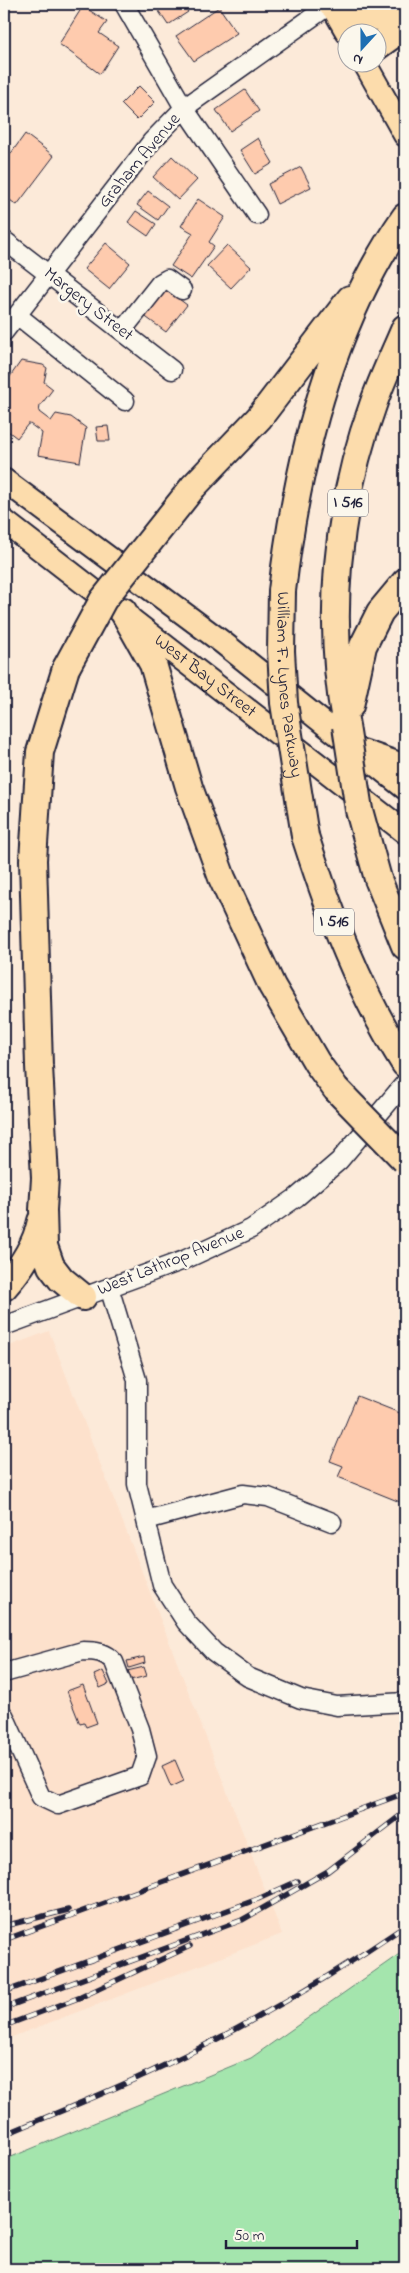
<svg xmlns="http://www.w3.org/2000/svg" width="409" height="2273" font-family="'Indie Flower',sans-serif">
<rect width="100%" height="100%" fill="#fcead9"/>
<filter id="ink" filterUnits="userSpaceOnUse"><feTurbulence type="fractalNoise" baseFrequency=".02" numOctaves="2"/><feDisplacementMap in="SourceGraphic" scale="10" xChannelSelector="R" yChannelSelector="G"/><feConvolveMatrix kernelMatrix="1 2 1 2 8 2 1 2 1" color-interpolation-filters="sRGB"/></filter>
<g filter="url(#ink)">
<!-- built -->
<path fill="#fde1cc" d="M49,1331L282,1934L4,2040V1348Z"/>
<!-- green -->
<path fill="#a4e5ad" stroke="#638474" d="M405,1950V2269H4V2160L251,2058Z"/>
<!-- building -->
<path fill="#fecbae" stroke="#22223b" d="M154,4H183L188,12L168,25Z
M83,6L107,22L99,33L118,46L100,74L59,44Z
M219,7L237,33L194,61L176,36Z
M139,86L155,102L137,120L121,104Z
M245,90L259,111L230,131L216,110Z
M25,134L54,156L17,205L4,196V163Z
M258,138L273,163L255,174L240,150Z
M172,156L197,180L178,200L153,177Z
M301,167L311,187L277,204L268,184Z
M148,191L168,206L158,220L137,205Z
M198,199L225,217L209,242L214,246L191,279L171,266L193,233L181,226Z
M136,211L156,224L148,236L128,222Z
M106,243L130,263L109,289L84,269Z
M227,245L251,267L231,288L207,266Z
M164,288L187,305L166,332L143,315Z
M21,361L43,365L47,368L44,382L53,389L40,406L39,412L51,421L56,414L71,417L86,428L80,462L38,455L42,433L30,424H28L17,438L4,428V385Z
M108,426L110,441H98L96,427Z
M357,1396L405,1415V1504L338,1477L343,1466L330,1461Z
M144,1657L145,1663L129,1668L127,1661Z
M144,1667L147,1676L130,1680L127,1671Z
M103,1671L109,1684L100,1688L94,1675Z
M83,1685L97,1723L86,1727L84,1723L80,1724L67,1691Z
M175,1760L184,1781L171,1787L162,1766Z"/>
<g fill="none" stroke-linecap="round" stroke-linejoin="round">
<defs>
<path id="minor" d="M124,4L184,108L257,215
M4,240L172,370
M17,315L125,401
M122,331L160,283L167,279L182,290
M4,332L152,141L184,108L331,4
M109,1287L137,1380V1484L162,1585L186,1622L214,1652L248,1677L301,1699L337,1706L405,1702
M4,1326L184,1260L251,1229L297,1197L339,1161L405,1083
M146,1520L243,1494L268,1497L332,1522
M4,1673L83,1651C96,1651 105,1652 114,1662L140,1729L147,1756L140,1776L58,1805L41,1797L4,1715"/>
<g id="major">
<path d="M331,4L347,32"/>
<path d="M364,62L405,135"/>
<path d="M4,480L222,642L405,788"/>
<path id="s1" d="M4,521L405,832"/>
</g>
<path id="highway" d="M331,4C356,14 379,22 405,14
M376,47L405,26
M193,487L259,418L350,299
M282,591C297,464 330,324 405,217
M123,611L153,664L189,787L222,878L272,986L317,1063L336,1089
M66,668L40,752L33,860L39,1066L45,1178L43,1210L44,1246L51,1266L61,1279L83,1297
M350,706L363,646L380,612L405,582
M346,726C326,620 336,507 373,405C382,379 394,354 405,328
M362,753L405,768
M305,836C331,917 359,991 405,1064
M378,879L405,946
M4,1287C20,1269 36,1245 41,1221"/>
</defs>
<!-- minor casing -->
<use href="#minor" stroke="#22223b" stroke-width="21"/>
<!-- major casing -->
<use href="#major" stroke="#22223b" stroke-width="26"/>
<!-- highway casing -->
<use href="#highway" stroke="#22223b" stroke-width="30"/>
<!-- minor -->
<use href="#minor" stroke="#fbf7ec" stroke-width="18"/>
<!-- major -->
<use href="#major" stroke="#fcdcac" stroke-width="22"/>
<!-- highway -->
<use href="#highway" stroke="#fcdcac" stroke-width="26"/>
<defs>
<path id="rail" d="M4,1926L68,1910
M4,1940L405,1793
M4,1992L258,1899L298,1881
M4,2008L242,1920L328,1871L405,1812
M4,2026L81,1997L190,1946
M4,2135C51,2115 99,2096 146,2074C237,2032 323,1982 405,1926"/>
</defs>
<!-- rail casing -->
<use href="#rail" stroke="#22223b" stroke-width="5.5"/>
<!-- rail -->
<use href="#rail" stroke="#fbf7ec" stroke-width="4" stroke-dasharray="11" stroke-linecap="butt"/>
<defs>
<g id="highway-bridge">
<path id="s2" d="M282,591L281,651L284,703L305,836"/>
<path d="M66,668L103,600L193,487"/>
<path d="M346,726L359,810L378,879"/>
<path d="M336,1089L405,1160"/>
</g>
</defs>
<!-- highway-bridge casing -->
<use href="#highway-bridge" stroke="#22223b" stroke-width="30" stroke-linecap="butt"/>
<!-- highway-bridge -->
<use href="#highway-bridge" stroke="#fcdcac" stroke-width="26"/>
</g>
</g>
<g text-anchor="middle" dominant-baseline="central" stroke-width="5" stroke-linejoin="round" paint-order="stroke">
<!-- shield labels -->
<g fill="#fbf7ec" stroke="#636270" stroke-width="1">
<rect x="328" y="489.5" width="40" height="27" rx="4"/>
<rect x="314" y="908.5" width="40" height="27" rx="4"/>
</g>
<g font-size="16" font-weight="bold" fill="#22223b">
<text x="348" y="503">I 516</text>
<text x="334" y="922">I 516</text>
</g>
<!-- street labels -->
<g font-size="18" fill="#22223b" stroke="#fbf7ec">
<text transform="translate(140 161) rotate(-50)">Graham Avenue</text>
<text transform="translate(88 305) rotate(38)">Margery Street</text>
<text stroke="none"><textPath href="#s1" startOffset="254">West Bay Street</textPath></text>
<text stroke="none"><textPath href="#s2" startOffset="94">William F. Lynes Parkway</textPath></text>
<text transform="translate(171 1262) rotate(-22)">West Lathrop Avenue</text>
</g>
</g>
<!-- margin -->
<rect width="409" height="2273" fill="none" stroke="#fbf7ec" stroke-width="20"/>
<rect x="10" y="10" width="389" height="2253" fill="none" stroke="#22223b" stroke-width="2" filter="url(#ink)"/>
<!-- north arrow -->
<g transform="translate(362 48) rotate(201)"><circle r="24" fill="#fbf7ec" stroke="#a4a2a5"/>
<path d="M0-4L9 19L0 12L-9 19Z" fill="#1f6fb2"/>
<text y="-8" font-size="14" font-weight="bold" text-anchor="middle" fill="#22223b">N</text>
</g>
<!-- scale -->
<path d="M226 2240v8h131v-8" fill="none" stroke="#22223b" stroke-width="2.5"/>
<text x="234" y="2240" font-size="15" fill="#22223b" stroke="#fbf7ec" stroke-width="4" paint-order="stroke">50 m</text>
</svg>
